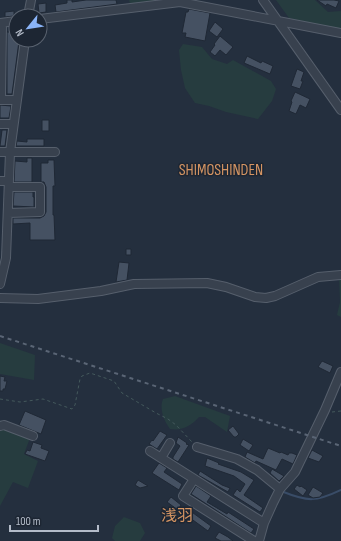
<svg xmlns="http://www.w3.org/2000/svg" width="341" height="541" font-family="'Sofia Sans Condensed','Noto Sans JP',sans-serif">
<rect width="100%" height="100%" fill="#242f3e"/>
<!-- green -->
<path fill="#263c3f" d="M129,0H155L156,2L130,4Z
M276,0H315L328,12L341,11V30L289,18Z
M183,44L202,47L212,59L227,64L233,60L271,81L276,89L272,101L258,119L226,112L209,106L195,103L185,88L181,70L179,50Z
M339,276H341V317L337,315L340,302Z
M0,343L35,355L34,380L0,374Z
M175,396L230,416L227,432L205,417H199C191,426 182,431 170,429C164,421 159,409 163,399Z
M0,426L30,438L24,454L38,461L28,488L13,482L0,506Z
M124,517L140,523L145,533L140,541H115L112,538L115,526Z"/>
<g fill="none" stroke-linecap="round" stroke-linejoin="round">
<!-- stream -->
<path stroke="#394c67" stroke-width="2" d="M281,491C308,502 316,502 341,490"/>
</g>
<!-- building -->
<path fill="#455162" stroke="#1f2835" d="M67,0H72V2L86,0H116L117,4L56,12L55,5L67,3Z
M317,0H334L339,1L336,8L327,4L326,6Z
M46,3V12L39,13L38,4Z
M189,9L210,13L205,41L185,37L186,33H182L186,12H188Z
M14,11V16L5,17V12Z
M215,22L223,29L217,37L209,31Z
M7,32H16V41H19L12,94H7Z
M220,36L233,47L226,55L220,50L215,56L210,52L215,45L214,44Z
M247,56L261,63L262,61L273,66L270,74L244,63Z
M297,69L304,72L301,81H303L300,89L291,86Z
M295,92L310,99L306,108L300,105L296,114L289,111L292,102L291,101Z
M0,105L11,106L9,118H0Z
M42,120H49V131H42Z
M2,130H7L5,146H0Z
M27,139H44V146H16L17,141L27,142Z
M27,158H32V182H14L15,161L27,162Z
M48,160H54L55,186H53V215H54L55,240H30V223L13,224V218H40L44,216L46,212V187L44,182H41V163H48Z
M14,192H33V197H34V207L13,206Z
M126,249H131V255H126Z
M119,262L129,263L127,280L116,282Z
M322,361L333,366L330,373L318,367Z
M0,376L5,377L4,381H7L5,389H3V391H0Z
M25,411L46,420L41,434L19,425Z
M233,426L239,434L236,437H234L228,430Z
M160,431L167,435L157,449L149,444L152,440L153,441Z
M178,437L187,443L186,444L189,445L178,462L173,459V457L180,446L176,443Z
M243,439L253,445L249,451L240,445Z
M33,442L42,445L41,448L49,451L45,461L25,454L27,450L30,451Z
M268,448L280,453L281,452L288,455L289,453H292L297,455L293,464L282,459L276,470L256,461L255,463L245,457L247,452L263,459Z
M312,450L323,456L319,462L308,458Z
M207,458L219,463L218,464L241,472L254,480L244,495L263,508L260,512L233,495L237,489L240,492L245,484L234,476L205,466Z
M159,463L167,468L164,472L182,484L179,490L152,473Z
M272,469L284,476L279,481L270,473Z
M200,471L222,485L230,488L228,492L198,475Z
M138,480L148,486L140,488L135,485Z
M297,485L300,487L301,486L307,490L303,496L294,489Z
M196,486L211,496L207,502L227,514L228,512L254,529L251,533L191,494Z
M313,487L323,493L320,497L313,498L308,495Z
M171,497L181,505L178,510L167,502Z
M189,510L211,526L208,531L186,515Z
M219,532L228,537L233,541H221L215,538Z"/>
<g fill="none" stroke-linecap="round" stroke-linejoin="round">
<defs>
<path id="minor" d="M263,0L341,110
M28,16L31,0
M40,19L180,2L341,33
M0,23L16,21
M2,23L1,100H17
M0,124H13
M0,152H55
M0,181H9
M8,213L40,212V187H9
M0,284L6,258L10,152L25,40
M0,298L38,299L101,291L134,284L207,283L226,287L255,297L266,298L275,296L318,277L341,275
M0,426L4,425L33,436
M197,447L237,459L257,470L280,489
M150,451L264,523
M161,458L170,443
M194,479L183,496L254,541
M259,541L264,523L273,503L280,489L295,472L325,410L341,372"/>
</defs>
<!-- minor casing -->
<use href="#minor" stroke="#565f6c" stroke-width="10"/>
<!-- path -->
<path stroke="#44595c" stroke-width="1" stroke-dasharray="3 3" stroke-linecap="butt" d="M0,399L20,402L43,399L72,409L75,405L80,379L82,376L90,373L114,381L122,393L156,413L168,419L176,425L192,442
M332,412L341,411"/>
<!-- minor -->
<use href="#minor" stroke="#38414e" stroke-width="8"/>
<!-- rail -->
<path stroke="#5a6575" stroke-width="2" stroke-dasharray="4 4" stroke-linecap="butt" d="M0,336L341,446"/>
</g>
<g text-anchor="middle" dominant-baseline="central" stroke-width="3" stroke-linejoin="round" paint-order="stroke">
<!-- quarter labels -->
<g font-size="16" fill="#d59563" stroke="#1d2633">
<text x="221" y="170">SHIMOSHINDEN</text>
<text x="177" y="516">浅羽</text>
</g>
</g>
<!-- north arrow -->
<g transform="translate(28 28) rotate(240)"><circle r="19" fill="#1d2633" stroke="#59626f"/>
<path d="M0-3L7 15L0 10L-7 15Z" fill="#8ab4f8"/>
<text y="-6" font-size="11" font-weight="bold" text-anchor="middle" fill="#b4bcc9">N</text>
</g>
<!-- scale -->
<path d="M10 525v6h88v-6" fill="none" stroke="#b4bcc9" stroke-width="2"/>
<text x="16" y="525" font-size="12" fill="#b4bcc9" stroke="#1d2633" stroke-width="3" paint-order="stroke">100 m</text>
</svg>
